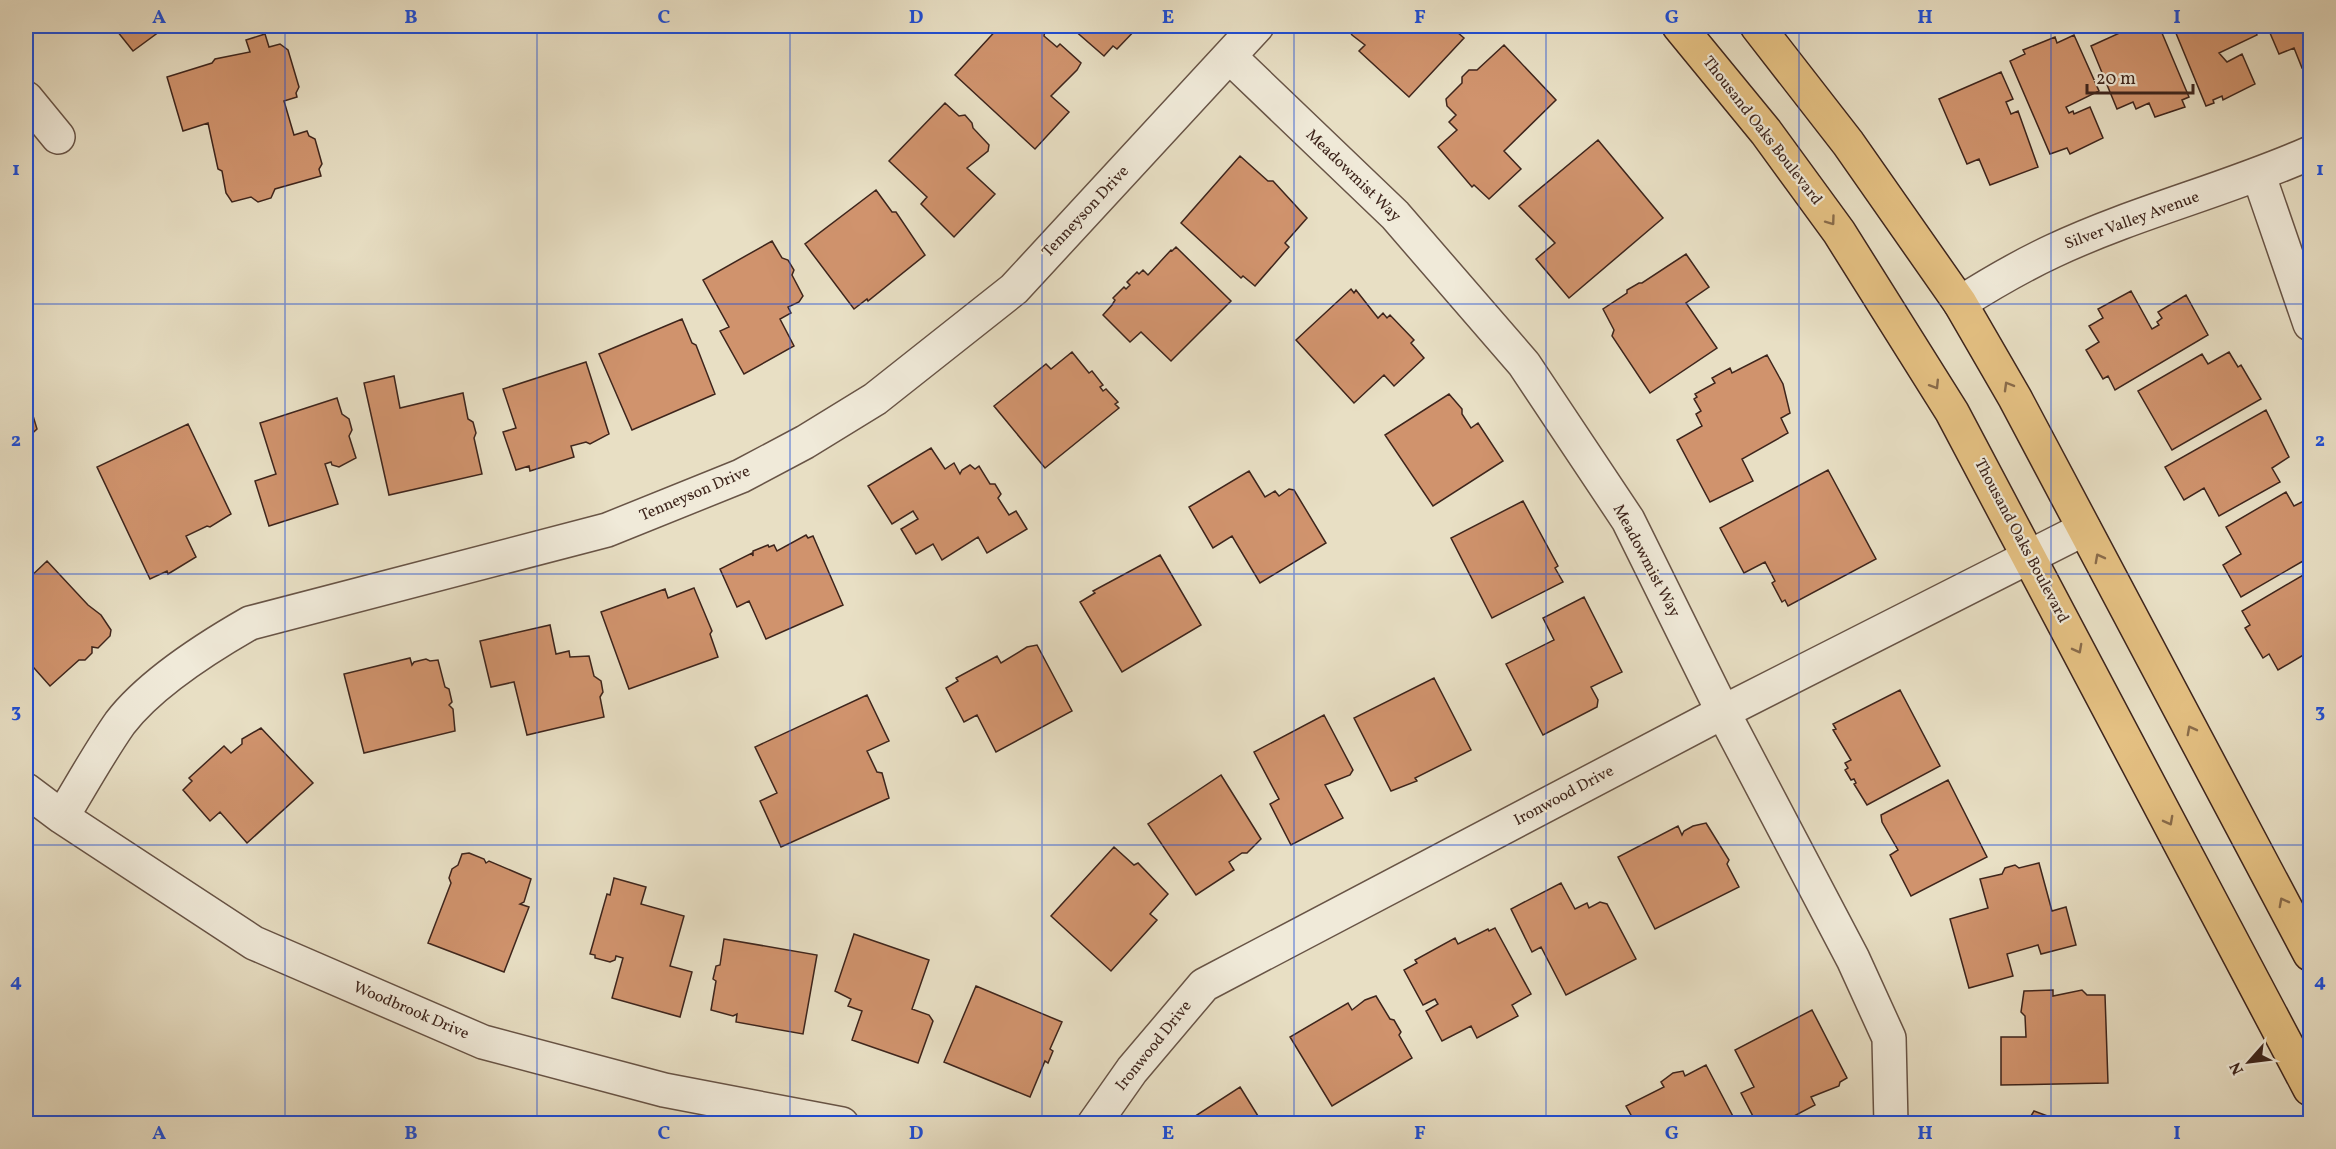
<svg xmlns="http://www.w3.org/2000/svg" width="2336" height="1149" font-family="Vollkorn,serif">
<rect width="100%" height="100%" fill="#e8dfc4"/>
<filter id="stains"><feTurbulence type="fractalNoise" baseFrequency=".00333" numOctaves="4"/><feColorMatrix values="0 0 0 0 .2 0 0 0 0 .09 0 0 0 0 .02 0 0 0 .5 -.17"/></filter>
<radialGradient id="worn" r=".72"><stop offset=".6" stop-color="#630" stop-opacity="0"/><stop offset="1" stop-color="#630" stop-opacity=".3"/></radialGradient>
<!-- building -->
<path fill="#d0936d" stroke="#3e251c" stroke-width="1.5" d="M113,26H167L133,51Z
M1000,26H1039L1045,31L1044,36L1057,47L1060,44L1081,63L1077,70L1051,96L1069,112L1035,149L955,75Z
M1077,26H1139L1117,49L1113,46L1104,56L1073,29Z
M1346,26H1450L1464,38L1409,97L1359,51L1365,45L1352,35Z
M2119,26H2159L2189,97L2182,100L2185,107L2155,117L2149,103L2136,109L2133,102L2117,109L2091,46L2122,32Z
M2173,26H2253L2257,35L2219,53L2227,62L2242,54L2255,84L2223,100L2222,96L2213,100L2214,103L2206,106Z
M2267,26H2310V64L2302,68L2294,48L2279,54Z
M265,34L269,47L280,44L288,50L299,87L296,93L297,97L284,101L294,135L307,131L309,136L315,139L322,164L319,169L321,176L275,189L271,198L258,202L251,197L232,202L226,193L222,171L218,169L208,123L183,131L167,77L212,63L215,59L250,52L246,40Z
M2074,35L2099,91L2066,107L2069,113L2073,111L2074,114L2090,107L2103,138L2070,154L2067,148L2050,154L2010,61L2025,54L2023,50L2055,37L2057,43Z
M1504,45L1556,100L1504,151L1521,169L1489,199L1474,185L1472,187L1438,147L1457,130L1449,122L1456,115L1447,106L1446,99L1462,83V77L1469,70H1477Z
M2001,72L2013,99L2006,102L2011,114L2018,111L2038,167L1990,185L1979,159L1967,164L1939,99Z
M945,103L959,116L965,115L972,123L973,128L989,145L988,151L967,168L995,194L954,237L921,204L927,197L889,161Z
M1598,140L1663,218L1569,298L1536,259L1555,243L1519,206Z
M1240,156L1268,181H1273L1307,218L1285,243L1289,247L1255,286L1243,276L1241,278L1181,223Z
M876,190L892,212H896L925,255L868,301L867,299L854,309L805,244Z
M772,241L782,258L788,260L794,270L792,275L803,296L799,302L788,307L791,313L780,319L794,346L744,374L720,331L729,327L703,280Z
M1176,247L1231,301L1171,361L1141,332L1130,342L1103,315L1112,305L1115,300L1113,298L1124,287L1126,289L1130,285L1127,282L1137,272L1139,274L1143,270L1148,275L1171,250L1172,251Z
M1686,254L1709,287L1686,303L1717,348L1650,393L1612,336L1614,330L1603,309L1627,293V290L1639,283H1642Z
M1351,289L1354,293L1356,290L1378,318L1383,313L1387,318L1390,315L1414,340L1411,343L1424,358L1394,386L1384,375L1354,403L1296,340Z
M2131,291L2152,329L2159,325L2157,322L2162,318L2158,312L2186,295L2208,335L2115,390L2108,376L2103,379L2086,350L2099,342L2089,326L2103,318L2098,309Z
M682,319L692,343L696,345L715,394L632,430L599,354Z
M1072,352L1089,373L1092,371L1103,385L1100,387L1103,391L1106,389L1118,402L1115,404L1119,408L1045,468L994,406L1046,364L1051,369Z
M2229,352L2238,367L2241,365L2261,399L2172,450L2138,391L2202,354L2208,364Z
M1767,355L1783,384L1790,413L1781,418L1788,433L1742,459L1753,481L1710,502L1677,440L1702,426L1696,414L1701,411L1694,399L1697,397L1695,394L1715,383L1712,378L1730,368L1732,373Z
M586,362L609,434L590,444L586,442L571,446L574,457L530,471L529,466L516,470L503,432L516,428L503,389Z
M394,376L400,408L463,393L468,419L473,422L476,433L474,438L482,474L389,495L364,383Z
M26,391L31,402L26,410L31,409L37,429L26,439Z
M1449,394L1462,409V414L1471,428L1478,423L1503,461L1433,506L1385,435Z
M337,398L342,414L349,419L352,430L349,436L356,458L339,467L332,465L331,462L325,464L338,504L269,526L255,481L276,474L260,423Z
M2266,410L2289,457L2272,468L2280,482L2219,516L2204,488L2184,500L2165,467Z
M188,424L231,514L210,527L207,526L186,536L196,557L168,574L167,571L150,579L97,467Z
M931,448L945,469L954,463L960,474L962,470L970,465L975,469L979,466L990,484H995L1001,494L998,498L1009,515L1016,511L1027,529L987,553L978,537L942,560L933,544L916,554L901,529L918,519L913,511L892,524L868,486Z
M1828,470L1876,559L1788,606L1785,600L1782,602L1772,583L1775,581L1765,562L1744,573L1720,528Z
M1249,471L1265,497L1275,491L1279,496L1289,489L1294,490L1326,543L1260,583L1232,536L1213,548L1189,507Z
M2286,492L2294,506L2310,498V557L2241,597L2223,565L2241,554L2226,527Z
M1523,501L1558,566L1555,568L1563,582L1492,618L1451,538Z
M806,535L808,538L813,536L843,605L766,639L749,601L737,607L720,569L752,553L753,556V551L768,545L769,547L774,545L777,551Z
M1160,555L1201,625L1122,672L1080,602L1095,593L1093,591Z
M47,561L88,605L101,615L111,630L110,636L98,648L92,647V653L85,660H79L50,686L26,659V581Z
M2310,571V659L2305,654L2278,670L2269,654L2263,658L2245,628L2250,625L2242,611Z
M694,588L712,631L710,634L718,657L629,689L601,612L665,589L668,598Z
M1584,597L1622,672L1591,687L1598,700L1597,707L1543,735L1506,664L1554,640L1543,618Z
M550,625L556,654L569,651L570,657L589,656L594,676L601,681L603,692L600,697L604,717L527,735L514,682L491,687L480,641Z
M1037,645L1072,711L996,752L977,715L964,722L946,688L958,681L956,678L997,656L1001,663L1027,647Z
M410,658L412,665L414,662L426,659L430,661L438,660L445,687L449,689L452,702L449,705L453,709L455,731L364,753L344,674Z
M1434,678L1471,750L1415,778L1417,781L1391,791L1354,718Z
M1900,690L1940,766L1867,805L1854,784L1856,783L1854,779L1851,780L1845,770L1848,768L1845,763L1851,760L1833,730L1836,729L1833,724Z
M867,695L889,741L867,751L877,772L882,773L889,798L781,847L760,801L777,793L755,747Z
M1324,715L1353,770L1350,775L1325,785L1343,818L1291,845L1270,804L1279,799L1254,752Z
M261,728L313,783L247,843L220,812L210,821L183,790L192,781L189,778L224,746L231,753L242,744V739Z
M1221,775L1261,839L1247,853H1242L1229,862L1234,870L1196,895L1148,824Z
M1948,780L1987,857L1911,896L1890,855L1898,850L1882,822L1881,815Z
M1706,823L1729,860L1727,864L1739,887L1655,929L1618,857L1678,826L1682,835L1684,831L1693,826Z
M1114,847L1134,865L1138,863L1168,894L1150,914L1157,920L1111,971L1051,916Z
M469,853L484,859L486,863L489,861L531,879L524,902L520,904L529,907L504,972L428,943L451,883L449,878L452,869L458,865L462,854Z
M2039,863L2052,911L2066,907L2076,945L2041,954L2038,945L2007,954L2013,976L1969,988L1950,919L1988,908L1980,879L2002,874L2005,868L2015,865L2019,868Z
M614,878L646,887L641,904L684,916L670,966L692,972L680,1017L612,998L623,958L616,956L615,960L610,962L595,958V955L590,954L607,894L610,895Z
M1561,883L1575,909L1587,903L1589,908L1600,902L1607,904L1636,959L1566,995L1541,947L1532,952L1511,909Z
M1495,928L1531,994L1512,1005L1518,1016L1477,1038L1471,1026L1442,1041L1426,1011L1438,1004L1435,999L1423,1005L1404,970L1417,963L1415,960L1455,938L1458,944L1488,929L1489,931Z
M854,934L929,960L912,1009L929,1015L933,1021L918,1063L852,1040L862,1011L848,1006L851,999L835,991Z
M724,939L817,955L803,1034L736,1022L737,1014L733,1016L711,1010L716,981L713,979L716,966L720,965Z
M976,986L1062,1022L1050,1049L1053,1051L1048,1063L1045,1061L1030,1097L944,1062Z
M2053,990V996L2082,990L2087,995H2105L2108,1083L2001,1085V1037H2026L2025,1016L2021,1012L2024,991Z
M1376,996L1390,1019L1394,1020L1401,1032L1399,1035L1412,1058L1332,1106L1290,1037L1348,1003L1352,1010L1365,1000Z
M1812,1010L1847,1078L1840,1082L1839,1086L1811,1097L1815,1105L1779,1124H1757L1741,1093L1754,1087L1735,1050Z
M1706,1065L1737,1124H1636L1626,1106L1664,1087L1661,1082L1673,1073L1683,1071L1685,1076Z
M1240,1087L1263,1124H1183Z
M2034,1111L2069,1124H2026Z"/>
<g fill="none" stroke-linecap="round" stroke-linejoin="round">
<defs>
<path id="minor" d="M1230,57L1395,215L1524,364L1628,520L1723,712L1853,959L1889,1038L1891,1124
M26,98L58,137
M2259,176L2310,324
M1960,303C1990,284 2021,266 2053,251C2136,212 2226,190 2310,153
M26,790L62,817L254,943L483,1042L664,1090L842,1124
M62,817C81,786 99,753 120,723C150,684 208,647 250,623L607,530L741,476L805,442L875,399L1014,289L1257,26
M1094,1124L1132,1070L1204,985L1723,712L2084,529"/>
<path id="major" d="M1679,26L1766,132L1839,232L1952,412L2310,1089
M1757,26L1848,143L1960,303L2015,398L2310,954"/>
</defs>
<!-- minor casing -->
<use href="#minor" stroke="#685446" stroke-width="36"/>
<!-- major casing -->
<use href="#major" stroke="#3e251c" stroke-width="36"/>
<!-- minor -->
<use href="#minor" stroke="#f0ead9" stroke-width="33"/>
<!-- major -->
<use href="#major" stroke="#e4c082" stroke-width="33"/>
</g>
<!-- one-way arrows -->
<defs><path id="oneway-chevron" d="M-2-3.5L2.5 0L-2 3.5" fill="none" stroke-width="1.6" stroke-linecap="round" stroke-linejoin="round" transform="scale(1.5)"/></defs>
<g stroke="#896b4a">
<use href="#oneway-chevron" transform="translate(1831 221) rotate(54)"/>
<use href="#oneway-chevron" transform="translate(1935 385) rotate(58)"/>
<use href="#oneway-chevron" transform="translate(2008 386) rotate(-120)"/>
<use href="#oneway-chevron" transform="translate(2099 558) rotate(-118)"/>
<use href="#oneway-chevron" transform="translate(2078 649) rotate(62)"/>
<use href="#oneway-chevron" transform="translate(2191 730) rotate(-118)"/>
<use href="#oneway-chevron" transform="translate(2169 821) rotate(62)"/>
<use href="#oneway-chevron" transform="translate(2283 902) rotate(-118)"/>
</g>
<!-- grid -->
<path fill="none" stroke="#1d4ed8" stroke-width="1.5" stroke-opacity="0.55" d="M285,26V1124M537,26V1124M790,26V1124M1042,26V1124M1294,26V1124M1546,26V1124M1799,26V1124M2051,26V1124M26,304H2310M26,574H2310M26,845H2310"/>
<g text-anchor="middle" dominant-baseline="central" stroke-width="4.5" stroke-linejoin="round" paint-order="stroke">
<!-- street labels -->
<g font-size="16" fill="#3e251c" stroke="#f0ead9">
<text transform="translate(1762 131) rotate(52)">Thousand Oaks Boulevard</text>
<text transform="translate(1353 176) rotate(44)">Meadowmist Way</text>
<text transform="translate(1086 212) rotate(-47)">Tenneyson Drive</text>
<text transform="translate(2132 221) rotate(-20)">Silver Valley Avenue</text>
<text transform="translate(695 494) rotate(-23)">Tenneyson Drive</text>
<text transform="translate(2021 541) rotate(62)">Thousand Oaks Boulevard</text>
<text transform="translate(1646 561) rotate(62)">Meadowmist Way</text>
<text transform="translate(1564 796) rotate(-28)">Ironwood Drive</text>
<text transform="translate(411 1011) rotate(23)">Woodbrook Drive</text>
<text transform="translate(1154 1046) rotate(-51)">Ironwood Drive</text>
</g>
</g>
<!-- margin -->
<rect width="2336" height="1149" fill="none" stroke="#e8dfc4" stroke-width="66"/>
<!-- north arrow -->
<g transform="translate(2249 1062) rotate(242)" stroke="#f0ead9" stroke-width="4.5" paint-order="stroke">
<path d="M0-4.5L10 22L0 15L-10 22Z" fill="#3e251c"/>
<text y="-9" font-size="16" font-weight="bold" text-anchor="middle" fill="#3e251c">N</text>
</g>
<!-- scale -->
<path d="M2087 84v9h106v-9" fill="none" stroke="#3e251c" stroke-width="3"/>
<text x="2096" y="84" font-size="18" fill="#3e251c" stroke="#f0ead9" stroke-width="4.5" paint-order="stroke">20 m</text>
<rect x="33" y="33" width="2270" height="1083" fill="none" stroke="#1d4ed8" stroke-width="2"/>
<g font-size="20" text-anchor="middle" font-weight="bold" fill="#1d4ed8">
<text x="159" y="23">A</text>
<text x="411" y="23">B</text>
<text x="664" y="23">C</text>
<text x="916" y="23">D</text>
<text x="1168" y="23">E</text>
<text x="1420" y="23">F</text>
<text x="1672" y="23">G</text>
<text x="1925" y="23">H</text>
<text x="2177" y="23">I</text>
<text x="16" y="175">1</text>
<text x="2320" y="175">1</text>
<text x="16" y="446">2</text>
<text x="2320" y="446">2</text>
<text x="16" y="717">3</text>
<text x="2320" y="717">3</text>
<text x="16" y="987">4</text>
<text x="2320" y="987">4</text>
<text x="159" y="1139">A</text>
<text x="411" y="1139">B</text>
<text x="664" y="1139">C</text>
<text x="916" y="1139">D</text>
<text x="1168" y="1139">E</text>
<text x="1420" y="1139">F</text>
<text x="1672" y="1139">G</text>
<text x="1925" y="1139">H</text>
<text x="2177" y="1139">I</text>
</g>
<rect width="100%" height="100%" filter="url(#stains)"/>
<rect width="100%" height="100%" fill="url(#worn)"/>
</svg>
